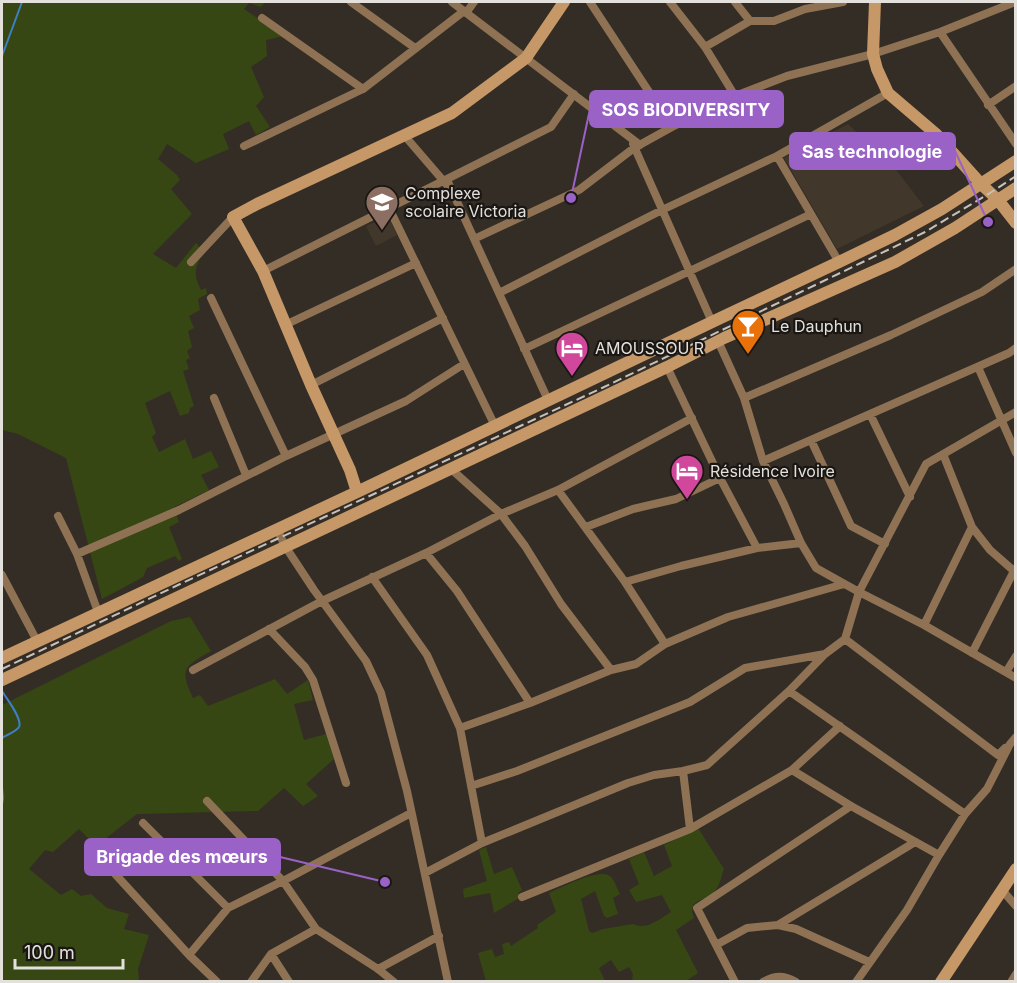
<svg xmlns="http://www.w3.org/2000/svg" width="1017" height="983" font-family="Inter,sans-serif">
<rect width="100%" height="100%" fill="#342d25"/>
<!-- built -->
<path fill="#41372b" d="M848,124L897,171L924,206L837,249L784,158Z
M388,216L397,235L376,246L366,226Z"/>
<!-- green -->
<path fill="#364714" d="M2,2H265L261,7L249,3L244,9L284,36L266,40L267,56L251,67L264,97L256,106L270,127L256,135L249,121L223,134L229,149L196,163L167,144L158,159L177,175L180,180L171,189L192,214L153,254L176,268L196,243L204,253C194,267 193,275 201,290L206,288L207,294L198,299L200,310L189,316L194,328L188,331L192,347L187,351L190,358L186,360L189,369L183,371L194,406L190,408L189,413L180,416L170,391L145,403L156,433L152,437L159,452L185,439L193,459L211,451L219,467L201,475L209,490L174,507L179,522L169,527L182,559L179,561L175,556L147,568L143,577L102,599L66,458L18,434L2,430Z
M190,617L211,651C184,667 179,668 193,698L200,695L208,706L275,679L287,694L308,680L313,700L294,704L304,740L326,734L334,759L306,784L318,796L303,806L284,788L258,811L137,814L96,846L79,829L53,852L45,850L29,869L61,895L72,889L81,896L91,894L107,908L129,914L124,929L149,935L138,969L139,981L2,982V705L171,621Z
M698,828L724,869C721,876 721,882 717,888C713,897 700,898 693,905L692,912L694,918L676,930L698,973L686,981H632L633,974L629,967L619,972L611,960L599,968L605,981H486L478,953L492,949L495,957L504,954L502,944L509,942L511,946L538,928L537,925L556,912L549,893C561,888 601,866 611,877C615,881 617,889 620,894L613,898L618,914L607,918L604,916L595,891L581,899L589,931L592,933L603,929L633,924C647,931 659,919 671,912L662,895L636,902L629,890L639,884L629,859L644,852L654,876L672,866L664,845Z
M486,847L494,874L512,867L522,890L518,893L519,898L494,913L490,893L464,898L463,889L487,881L479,850Z"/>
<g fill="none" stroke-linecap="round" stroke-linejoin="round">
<!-- stream -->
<path stroke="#3e7ec3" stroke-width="2" d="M2,56L22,2
M2,691C6,698 23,719 19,727C16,732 6,735 2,738
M2,787L3,798L2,804"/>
<!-- street -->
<path stroke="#8f7254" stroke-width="8" d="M351,2L415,48
M452,2L640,145
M590,2L672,127
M670,2L705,47L735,96
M735,2L750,21
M466,13L474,2
M262,18L363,89
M940,32L1016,144
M705,47L750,21H774L805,9L843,2
M988,105L1016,86
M404,135L447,185
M633,144L712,322
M244,146L363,89L464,11
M777,156L839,262
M447,180L548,400
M389,208L495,426
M474,239L579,190L634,148L672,127L735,96L787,76L873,54L940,32L1015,2
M191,262L233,217
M263,271L551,127L574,94
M499,293L662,210L777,156L888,93
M211,298L286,456
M287,324L416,263
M718,341L744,398L763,461L784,504L801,543L816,568L859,592L924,625L1016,678
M524,349L811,214
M667,367L720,478L757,548
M978,367L1016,453
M311,385L443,318
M214,398L246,475
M744,398L891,335L982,292L1016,269
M870,414L910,497
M811,440L851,526L885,544
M943,454L972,527L990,550L1014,571
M763,461L1009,353L1016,348
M450,468L501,514L525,546L561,604L611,670
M558,490L625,582L665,644
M58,516L77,554L98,612
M586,527L633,509L676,499L720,478
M277,529L285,546L314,590L366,661L381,693L407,791L448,982
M426,553L457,591L530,703
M77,554L179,510L286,456L406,401L464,364
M2,575L37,641
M372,577L427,655L460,728L482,843
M625,582L681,566L757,548L801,543
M924,625L972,527
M269,629L305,667L313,680L346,783
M845,639L998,755L1005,748
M972,653L1015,569
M193,670L322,601L426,553L501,514L558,490L692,418
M1006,672L1016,656
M789,691L965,814
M460,728L530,703L611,670L636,664L665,644L728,617L844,584
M792,770L851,806L939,855
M683,771L690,829
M471,786L517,771L690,702L745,668L825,654
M207,801L283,881L316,929L378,969L394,982
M143,823L228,908
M96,853L189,955L217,982
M425,873L482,843L628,783L654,775L683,771L707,765L789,691L825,654L845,639L859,592L926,464L1016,412
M1002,890L1016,906
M522,897L690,829L792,770L840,726
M778,925L915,842
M716,945L747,928L778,925L796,929L869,962
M271,954L289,982
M189,955L228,908L283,881L411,813
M378,969L439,936
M251,982L271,954L316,929
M735,982L697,908L851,806
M763,982C775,975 784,975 796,982
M856,982L907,910L939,855L965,814L987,789L1010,744L1016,737
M1011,982L1016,974"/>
<!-- secondary -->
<path stroke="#c69767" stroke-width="12" d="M875,2L873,54L877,69L888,93L936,134L981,184L998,200L1016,223
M357,492L350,470L311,385L263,271L233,217L257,204L452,113L526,58L564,2
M2,658L357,492L712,322L839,262L895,235L942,209L1016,161
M2,680L667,367L724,338L895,262L955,228L1016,188
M941,982L1016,869"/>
<!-- rail -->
<path stroke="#c6c1bc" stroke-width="2" stroke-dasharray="9 4.5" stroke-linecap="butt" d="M2,669L178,585L602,388L925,232L990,193L1016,176"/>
</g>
<!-- icons -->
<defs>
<symbol id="school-pin" viewBox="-11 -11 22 30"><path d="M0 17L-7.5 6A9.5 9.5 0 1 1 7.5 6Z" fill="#8d6e63" stroke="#191613"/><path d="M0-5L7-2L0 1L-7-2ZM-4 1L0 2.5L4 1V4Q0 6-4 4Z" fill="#fff"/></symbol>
<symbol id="bar-pin" viewBox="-11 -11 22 30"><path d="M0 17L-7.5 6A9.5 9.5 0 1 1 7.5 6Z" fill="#e8710a" stroke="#191613"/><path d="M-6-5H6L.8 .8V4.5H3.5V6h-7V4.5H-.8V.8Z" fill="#fff"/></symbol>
<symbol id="hotel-pin" viewBox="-11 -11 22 30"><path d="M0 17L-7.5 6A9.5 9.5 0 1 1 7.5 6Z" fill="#d1479c" stroke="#191613"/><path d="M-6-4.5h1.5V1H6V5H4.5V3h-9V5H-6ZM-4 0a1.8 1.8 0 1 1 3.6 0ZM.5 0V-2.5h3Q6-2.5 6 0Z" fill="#fff"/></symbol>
</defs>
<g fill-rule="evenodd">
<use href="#school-pin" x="363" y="183" width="38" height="52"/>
<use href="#bar-pin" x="729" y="307" width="38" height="52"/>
<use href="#hotel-pin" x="553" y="329" width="38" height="52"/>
<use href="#hotel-pin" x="668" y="452" width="38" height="52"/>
</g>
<g text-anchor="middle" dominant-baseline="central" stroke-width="4.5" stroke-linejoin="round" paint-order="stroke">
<!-- poi labels -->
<g font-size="16" fill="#e4e0db" stroke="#191613" text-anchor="start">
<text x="405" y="193">Complexe<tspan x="405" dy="18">scolaire Victoria</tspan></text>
<text x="771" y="326">Le Dauphun</text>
<text x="595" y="348">AMOUSSOU R</text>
<text x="710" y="471">Résidence Ivoire</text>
</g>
</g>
<!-- callouts -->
<path fill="none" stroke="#9a62c7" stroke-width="2" d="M571 198L590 109M988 222L955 151M385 882L280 857"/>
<g fill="#9a62c7" stroke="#191613" stroke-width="2">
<circle cx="571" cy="198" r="6"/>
<circle cx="988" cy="222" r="6"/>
<circle cx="385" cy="882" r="6"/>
</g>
<g fill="#9a62c7" stroke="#9a62c7" stroke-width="2">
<rect x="590" y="91" width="193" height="36" rx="6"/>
<rect x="790" y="133" width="165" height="36" rx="6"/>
<rect x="85" y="839" width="195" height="36" rx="6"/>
</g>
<g font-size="18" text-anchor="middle" font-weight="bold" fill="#fff">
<text x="686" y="116">SOS BIODIVERSITY</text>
<text x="872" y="158">Sas technologie</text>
<text x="182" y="863">Brigade des mœurs</text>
</g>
<!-- border -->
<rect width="1017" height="983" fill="none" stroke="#e4e0db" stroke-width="6"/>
<!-- scale -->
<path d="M15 959v9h108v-9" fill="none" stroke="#e4e0db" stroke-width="3"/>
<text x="24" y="959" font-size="18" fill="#e4e0db" stroke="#191613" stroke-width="4.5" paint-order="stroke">100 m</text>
</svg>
